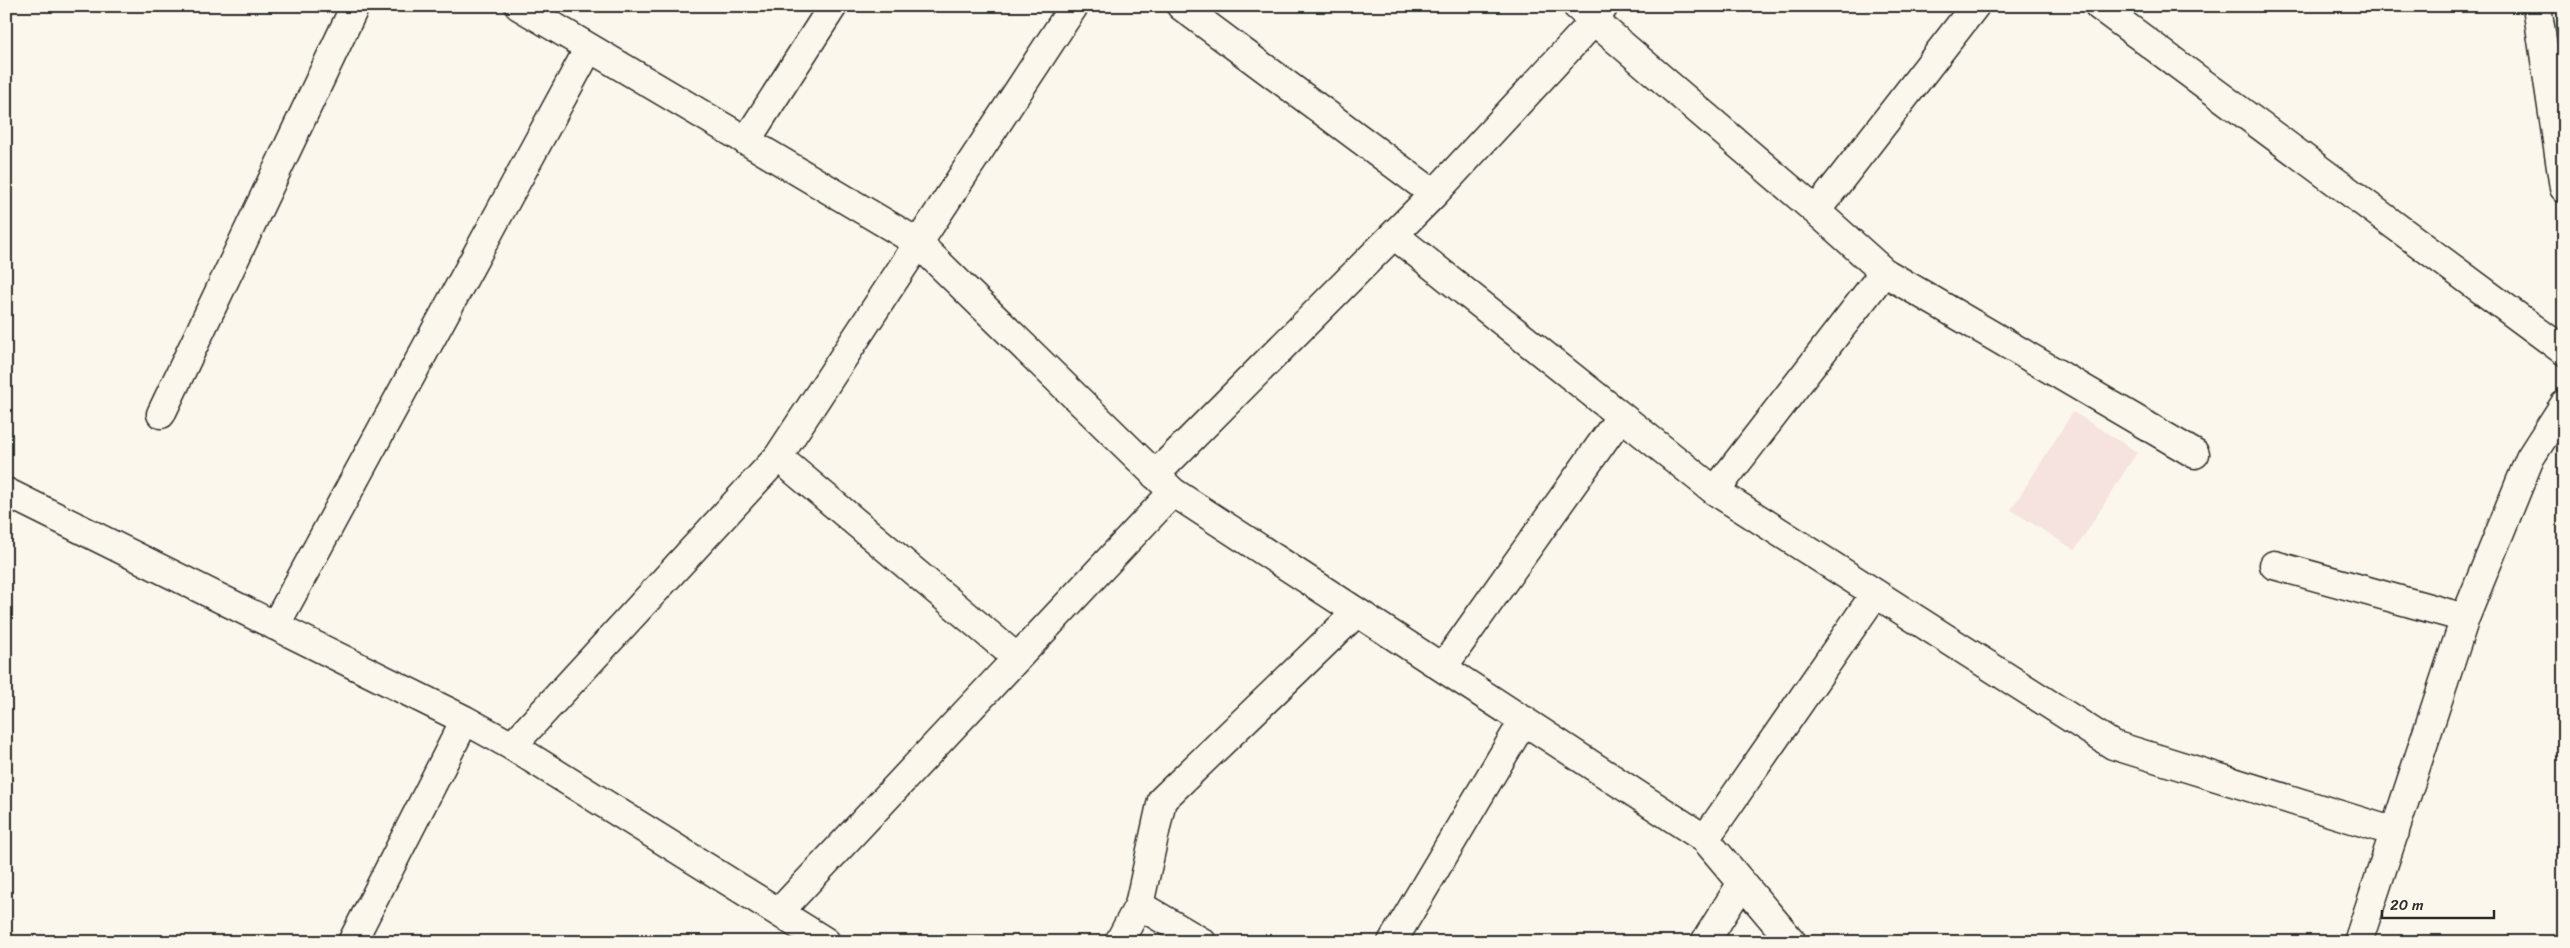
<svg xmlns="http://www.w3.org/2000/svg" width="2570" height="948" font-family="Sriracha,sans-serif">
<rect width="100%" height="100%" fill="#fbf7ec"/>
<filter id="ink" filterUnits="userSpaceOnUse"><feTurbulence type="fractalNoise" baseFrequency=".02" numOctaves="2"/><feDisplacementMap in="SourceGraphic" scale="10" xChannelSelector="R" yChannelSelector="G"/><feConvolveMatrix kernelMatrix="1 2 1 2 8 2 1 2 1" color-interpolation-filters="sRGB"/></filter>
<g filter="url(#ink)">
<!-- built -->
<path fill="#f6e2df" d="M2073,412L2137,452L2075,550L2011,510Z"/>
<g fill="none" stroke-linecap="round" stroke-linejoin="round">
<defs>
<path id="street" d="M519,6L917,242L1173,492L1705,839L1792,942
M1181,6L1434,194
M1577,6L1816,211L1884,272L2195,454
M2099,6L2564,351
M2537,6L2564,188
M746,141L833,6
M1816,211L1975,6
M1394,235L1715,491L2113,745L2395,832
M161,414L355,6
M778,457L1017,658
M1155,475L1434,194L1595,20L1604,6
M1715,491L1884,272
M6,492L465,720L512,746L826,942
M2274,565L2465,618
M275,626L589,48
M1443,667L1621,416
M512,746L778,457L1074,6
M1705,839L1875,594
M1139,905L1202,942
M779,912L1173,492
M352,942L465,720
M1119,942L1139,905L1162,800L1357,612
M1392,942L1524,720
M1705,942L1742,883
M2358,942L2465,618L2530,458L2564,405"/>
</defs>
<!-- street casing -->
<use href="#street" stroke="#2b2b2b" stroke-width="31"/>
<!-- street -->
<use href="#street" stroke="#fbf7ec" stroke-width="28"/>
</g>
</g>
<!-- margin -->
<rect width="2570" height="948" fill="none" stroke="#fbf7ec" stroke-width="25"/>
<rect x="12" y="12" width="2545" height="923" fill="none" stroke="#2b2b2b" stroke-width="2" filter="url(#ink)"/>
<!-- scale -->
<path d="M2382 910v8h112v-8" fill="none" stroke="#2b2b2b" stroke-width="2.5"/>
<text x="2390" y="910" font-size="15" fill="#2b2b2b" stroke="#fbf7ec" stroke-width="4" paint-order="stroke">20 m</text>
</svg>
